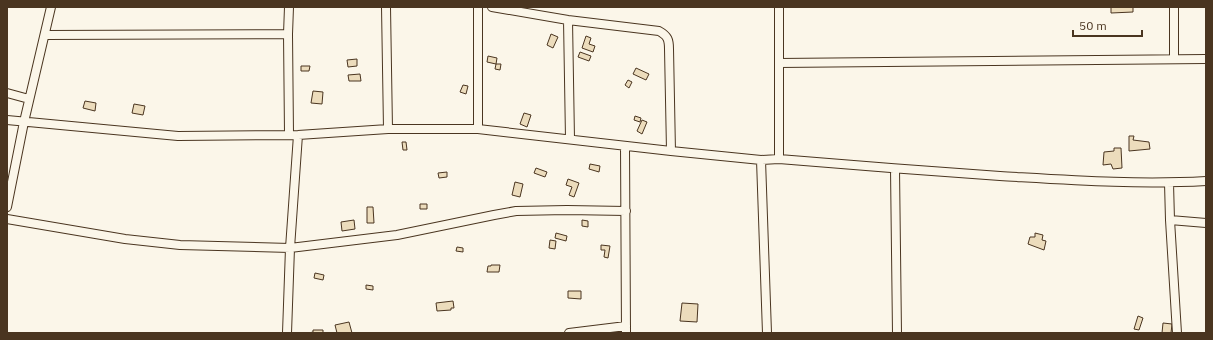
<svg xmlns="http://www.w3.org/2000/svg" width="1213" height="340" font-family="'IBM Plex Sans',sans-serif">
<rect width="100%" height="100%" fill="#fbf6e9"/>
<!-- building -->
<path fill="#ecdcbc" stroke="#4a3520" d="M1111,7H1133V12L1111,13Z
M551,34L558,37L553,48L547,45Z
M586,36L591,38L589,44L595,46L593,52L582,48Z
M580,52L591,56L589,61L578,57Z
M488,56L497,58L496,64L487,62Z
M357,59V66L348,67L347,60Z
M496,64H501L500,70L495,69Z
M301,66H310L309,71H301Z
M636,68L649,74L646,80L633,74Z
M360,74L361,81H349L348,75Z
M628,80L632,82L629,88L625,85Z
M463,85L468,86L466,94L460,92Z
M313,91L323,92L322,104L311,103Z
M85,101L96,103L95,111L83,108Z
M134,104L145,106L143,115L132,113Z
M524,113L531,115L527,127L520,124Z
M635,116L641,118L640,122L634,120Z
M642,120L647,122L642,134L637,131Z
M1129,136H1134L1133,140L1149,142L1150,149L1129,151Z
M402,142H406L407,150H403Z
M1114,148H1121L1122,168L1113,169L1111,164L1103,165L1104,152L1114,151Z
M590,164L600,166L599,172L589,169Z
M536,168L547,172L545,177L534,173Z
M447,172V177L439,178L438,173Z
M568,179L579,183L574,197L569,195L572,187L566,185Z
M515,182L523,184L520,197L512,195Z
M420,204H427V209H420Z
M367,207H373L374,223H367Z
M354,220L355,229L342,231L341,222Z
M582,220L588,221V227L582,226Z
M556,233L567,236L566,241L555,238Z
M1035,233L1043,235L1042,240L1046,241L1044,250L1028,244L1030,237H1035Z
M550,240L556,241L555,249L549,248Z
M601,245L610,246L608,258L604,257L605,250H601Z
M457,247L463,248V252L456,251Z
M491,265H500L499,272H487L488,266H491Z
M315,273L324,275L323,280L314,278Z
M366,285L373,286V290L366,289Z
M568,291H581V299L568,298Z
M453,301L454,308H451V310L437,311L436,303Z
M682,303L698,304L697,322L680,321Z
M1138,316L1143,318L1139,330L1134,329Z
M349,322L352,333H337L335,325Z
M1163,323L1172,324L1171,333H1162Z
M313,330H323V333H309L313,332Z"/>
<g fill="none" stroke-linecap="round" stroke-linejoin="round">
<defs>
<path id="minor" d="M386,7L388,129
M492,7L568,20L659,31C668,36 669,40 669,49L671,151
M1174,7V59
M568,20L570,139
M45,35L288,34
M779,63C921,61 1064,61 1206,59
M7,93L29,99
M7,120L178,136L298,135L388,129H478L671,151L761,160L779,159C853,165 926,171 1000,176C1069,180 1137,185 1206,181
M478,129V7
M289,134L288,34L289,7
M625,146L626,333
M779,159V7
M761,160L767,333
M895,169L897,333
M1169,183L1170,220L1177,333
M7,207L24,122L51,7
M7,219L125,239L180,245L290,248L397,235L494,215L516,211L567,210L626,211
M1170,220L1206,223
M287,333L290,248L298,135
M569,333L626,326"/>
</defs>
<!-- minor casing -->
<use href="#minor" stroke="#4a3520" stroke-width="10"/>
<!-- minor -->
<use href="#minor" stroke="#fbf6e9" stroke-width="8"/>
</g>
<!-- border -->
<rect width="1213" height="340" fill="none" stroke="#4a3520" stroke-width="16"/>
<!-- scale -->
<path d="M1073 30v6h69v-6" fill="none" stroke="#4a3520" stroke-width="2"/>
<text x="1079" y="30" font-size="12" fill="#4a3520" stroke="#fbf6e9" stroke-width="3" paint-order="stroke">50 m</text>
</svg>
